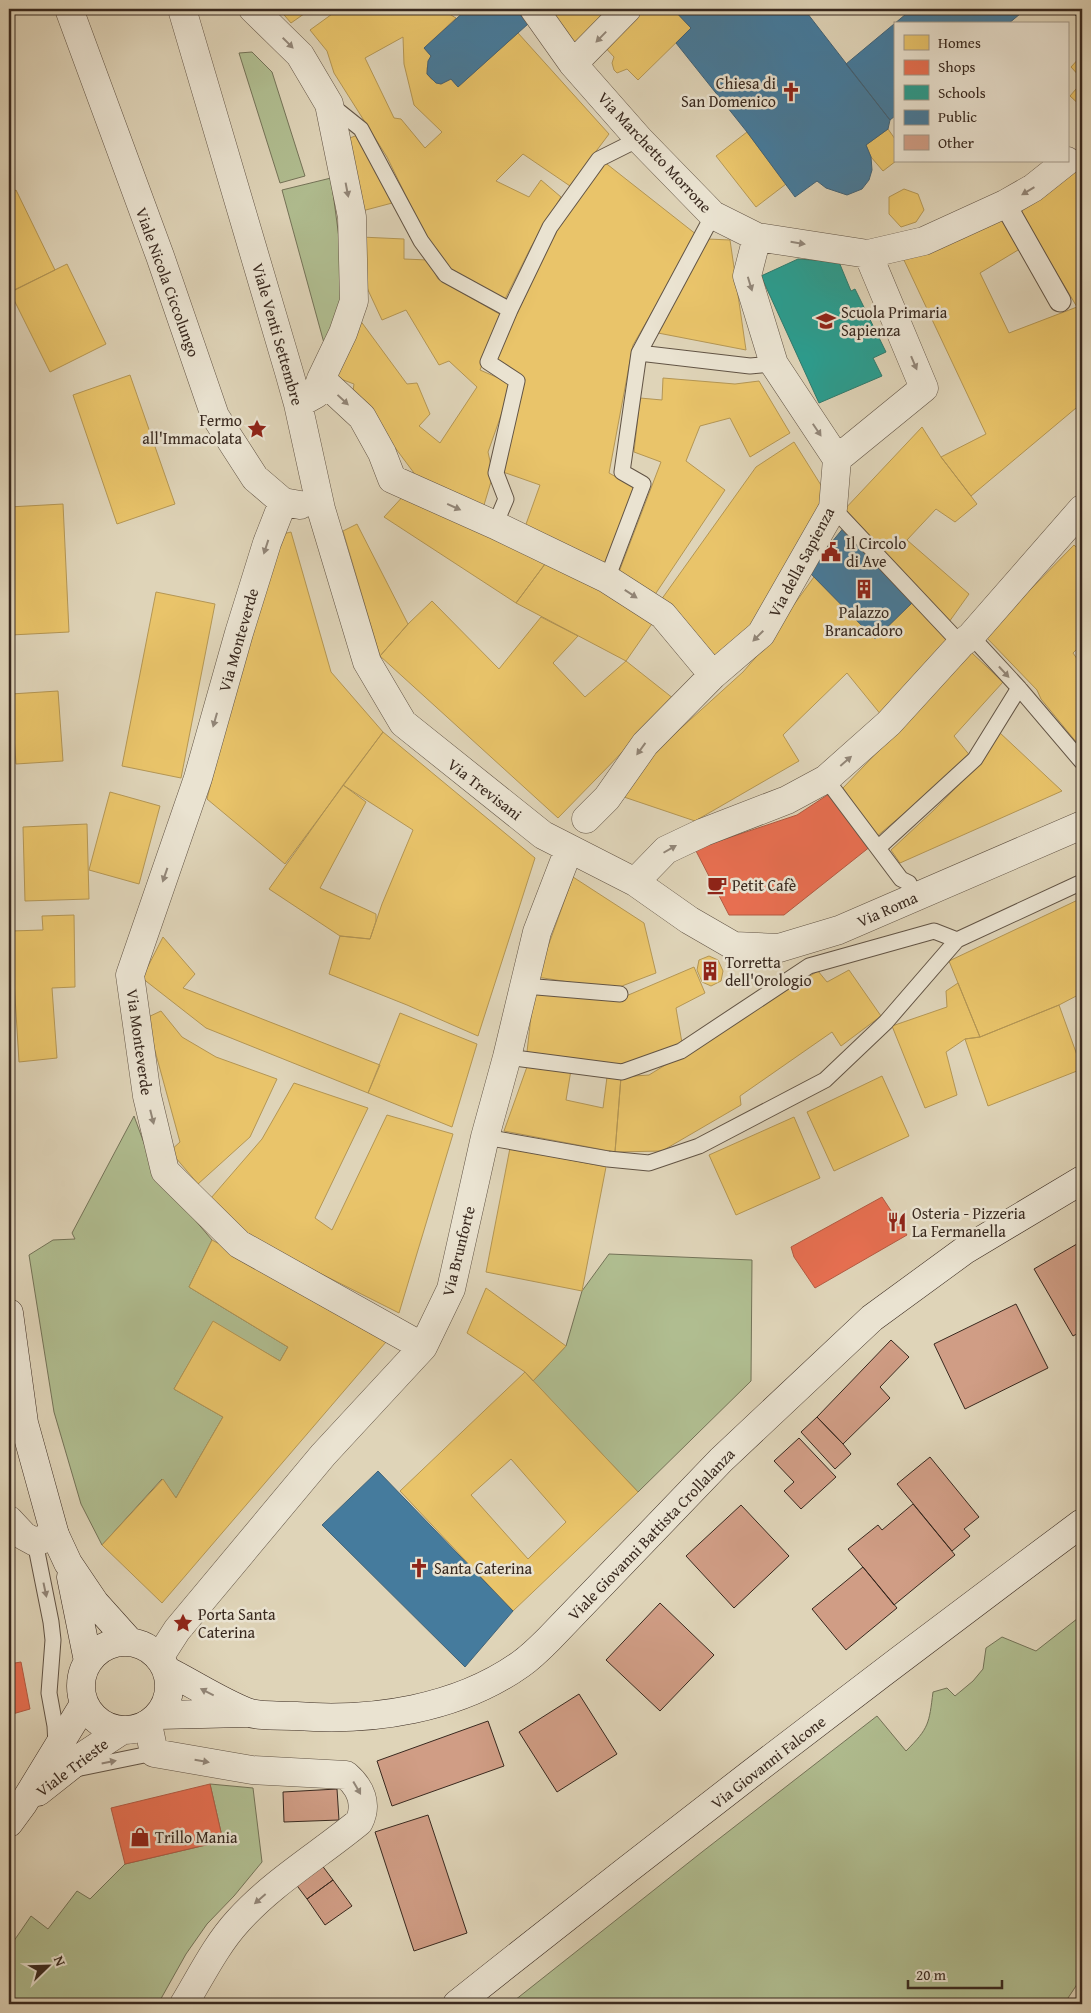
<svg xmlns="http://www.w3.org/2000/svg" width="1091" height="2013" font-family="'Gentium Book Plus',serif">
<rect width="100%" height="100%" fill="#dfd4b8"/>
<filter id="stains"><feTurbulence type="fractalNoise" baseFrequency=".004" numOctaves="4"/><feColorMatrix values="0 0 0 0 .2 0 0 0 0 .09 0 0 0 0 .02 0 0 0 .5 -.17"/></filter>
<radialGradient id="worn" r=".72"><stop offset=".6" stop-color="#630" stop-opacity="0"/><stop offset="1" stop-color="#630" stop-opacity=".3"/></radialGradient>
<!-- green -->
<path fill="#b0bd90" stroke="#747358" d="M252,52L272,72L305,176L280,183L239,53Z
M331,178L347,298L327,354L282,190Z
M134,1116L155,1173L212,1240L189,1287L288,1347L280,1361L213,1322L174,1389L223,1417L176,1498L162,1479L102,1545L81,1504L54,1412L29,1255L53,1240L75,1239L72,1233Z
M609,1254L752,1260L751,1381L638,1492L533,1381L566,1346L582,1291Z
M1082,1615V1977L1064,2004H510L702,1852L877,1716L906,1751C929,1728 929,1724 933,1692L947,1688L955,1696L973,1681L983,1669L986,1648L1002,1637L1036,1651Z
M210,1784L253,1788L262,1862L234,1896L207,1924L186,1954L158,2004H9V1948L31,1916L48,1929L77,1891L90,1899L125,1864L223,1841Z"/>
<!-- homes -->
<path fill="#e9c46a" stroke="#b49654" fill-rule="evenodd" d="M279,9H311L291,23Z
M339,9H441L456,18L424,48L431,56L427,68V74L431,79L441,84L451,79L458,87L518,33L609,134L570,186L523,154L496,181L529,197L541,180L561,197L531,247L504,301L452,271L426,237L387,157L334,73L327,51L310,30ZM403,37L404,64L414,105L442,132L425,148L401,119L394,118L365,58Z
M548,9H611L572,45Z
M640,9H673L691,28L638,80L627,69L617,73L614,70L612,63L614,57L603,45Z
M1082,55V79L1071,67Z
M1082,82V107L1070,96Z
M888,129L895,139L896,161L883,171L871,157L866,145Z
M747,132L786,184L756,207L716,156Z
M358,135L396,202L362,211L344,140Z
M603,161L697,235L633,345L609,473L636,488L604,566L525,527L540,485L503,472L525,379L496,358L559,224Z
M1082,162V389L1077,394L1082,400V403L971,496L941,457L986,434L903,258L1001,212L1023,247L980,273L1009,333L1077,307L1017,206L1077,169Z
M904,189L918,194L924,210L916,222L901,227L889,214V197Z
M16,190L55,270L9,293V194Z
M361,237L404,239V259L428,260L438,279L501,315L480,370L512,384L488,452L493,475L481,515L409,483L414,473L353,391L354,384L330,375L357,316L407,384L417,383L430,414L419,426L440,443L477,387L449,361L439,365L406,310L382,320L368,290L359,261Z
M708,239L730,240L746,350L658,333Z
M67,264L106,344L50,372L10,292Z
M130,375L175,504L117,524L73,395Z
M663,378L735,384L759,381L790,433L750,457L730,418L700,426L686,461L725,490L654,596L619,572L661,462L634,452L640,398L662,400Z
M922,427L941,457L977,504L955,522L936,509L907,540L969,594L949,622L843,511Z
M794,442L829,498L755,625L714,660L661,600L756,467Z
M406,493L548,560L516,603L384,517Z
M63,504L69,632L11,635L9,583V507Z
M357,524L408,624L380,656L343,531Z
M291,532L331,672L383,732L285,864L207,799L247,639L283,534Z
M1074,545L1082,553V644L1073,653L1082,666V749L1041,699L1037,690L985,636Z
M548,560L656,618L626,661L516,603Z
M814,577L875,639L914,601L948,638L882,716L847,673L783,735L799,761L695,821L621,796L659,748L743,672L756,657Z
M156,592L215,604L181,778L122,766Z
M432,601L499,669L541,617L578,636L553,663L585,697L626,661L674,699L558,818L380,656L408,624Z
M972,653L1003,682L954,736L971,757L876,837L843,788Z
M58,691L63,761L16,764L11,694Z
M383,732L535,858L478,1036L407,1005L329,974L340,936L370,939L382,904L413,830L343,785Z
M999,732L1062,791L900,863L891,850L934,810L976,767Z
M343,785L366,802L320,888L376,914V921L370,939L340,936L269,889Z
M110,792L160,806L139,884L89,870Z
M87,824L89,899L25,901L23,827Z
M573,877L644,923L656,973L614,989L537,977Z
M1082,898V993L1059,1005L980,1037L949,961Z
M74,915L75,987L52,988L57,1058L19,1062L11,931L43,930L42,916Z
M163,937L195,974L183,988L380,1065L368,1093L206,1028L142,978Z
M709,956L718,960L723,971L721,981L711,986L702,982L697,970L699,960Z
M694,967L705,993L676,1008L682,1043L624,1065L527,1052L534,990L619,999Z
M849,970L881,1016L841,1046L832,1032L740,1096L741,1105L662,1151L615,1152L621,1077L649,1075L818,971L827,982Z
M958,983L980,1037L965,1039L946,1052L957,1095L925,1108L892,1026L947,1007L946,991Z
M1059,1005L1082,1069L988,1106L965,1039L980,1037Z
M161,1011L182,1037L216,1057L277,1079L250,1137L198,1184L170,1151L180,1142L146,1018Z
M400,1013L477,1044L452,1127L368,1093Z
M528,1064L571,1070L566,1100L603,1108L607,1077H621L615,1152L504,1131Z
M882,1076L909,1136L834,1171L807,1112Z
M294,1083L368,1108L315,1218L332,1230L387,1115L453,1134L399,1313L248,1237L211,1198L262,1139Z
M794,1117L820,1178L736,1215L709,1155Z
M510,1148L606,1167L582,1291L486,1272Z
M212,1240L392,1335L162,1603L102,1545L163,1479L176,1498L223,1417L174,1389L213,1321L280,1361L288,1347L189,1287Z
M486,1288L566,1346L533,1381L525,1372L467,1333Z
M525,1372L638,1492L513,1611L400,1491ZM511,1459L566,1522L528,1559L471,1495Z"/>
<!-- shops -->
<path fill="#e76f51" stroke="#b35a42" d="M832,792L871,846L784,915H729L695,849L797,815Z
M882,1197L907,1235L815,1288L794,1257L791,1247Z
M9,1585L13,1604L9,1606Z
M21,1662L30,1709L9,1715V1664Z
M210,1784L223,1841L125,1864L111,1808Z"/>
<!-- schools -->
<path fill="#2a9d8f" stroke="#2e7a6d" d="M798,259L839,262L851,291L855,289L886,352L873,358L882,376L819,403L761,276Z"/>
<!-- public -->
<path fill="#457b9d" stroke="#416277" d="M467,9H515L528,24L458,87L451,79L441,84L436,83L427,74L428,61L431,56L424,48Z
M673,9H804L890,120L888,129L866,145L871,157L872,170L869,180L862,189L847,195L826,188L817,181L795,197L747,132L676,43L691,28Z
M912,9H1026L1008,24H895V116L890,120L846,64Z
M1069,9H1082V17L1080,20Z
M845,526L914,601L875,639L808,571Z
M378,1471L513,1611L465,1667L322,1525Z"/>
<!-- building -->
<path fill="#d09d85" stroke="#39291f" d="M1082,1241V1331L1073,1336L1034,1269Z
M1016,1304L1048,1368L965,1409L934,1344Z
M891,1340L909,1357L880,1387L890,1398L843,1444L817,1417Z
M817,1417L843,1444L851,1454L835,1469L801,1432Z
M799,1438L836,1477L801,1509L784,1491L794,1482L774,1461Z
M930,1457L979,1517L964,1529L970,1536L952,1551L897,1484Z
M913,1504L955,1555L894,1605L848,1549L878,1525L882,1530Z
M741,1505L789,1556L734,1608L686,1556Z
M863,1567L897,1608L846,1650L812,1609Z
M660,1603L714,1655L660,1711L606,1660Z
M579,1694L617,1754L557,1792L519,1732Z
M488,1721L504,1766L392,1806L377,1761Z
M337,1789L339,1820L284,1822L283,1792Z
M428,1815L467,1933L414,1951L375,1832Z
M318,1860L333,1880L307,1899L292,1879Z
M333,1880L352,1906L325,1925L307,1899Z"/>
<g fill="none" stroke-linecap="round" stroke-linejoin="round">
<defs>
<path id="service" d="M331,105L361,129L421,241L446,275L510,310L550,227L599,159L639,139
M639,353L750,366L774,364
M833,508L961,644
M495,525L506,499L496,473L517,381L488,362L510,310
M607,579L643,484L622,472L639,353L713,215
M971,636L1019,688L1082,762
M826,779L901,879L909,883L916,897
M878,848L975,759L1019,688
M525,986L620,994
M507,1057L622,1072L681,1051L809,966L934,931L957,940
M485,1137L608,1159L649,1163L699,1146L825,1080L886,1022L957,940L1082,882
M35,1542L51,1622L53,1640L49,1693L55,1726L56,1745
M76,1769L154,1753"/>
<path id="pedestrian" d="M1005,204L1060,301"/>
<path id="minor" d="M69,9L160,256L215,416L255,478L283,502L300,505
M182,9L289,372L298,404L321,509L367,662L403,723L543,835L635,882L689,920L734,946L779,948L839,930L1082,825
M253,9L300,55L329,104L352,217L354,301L343,333L321,379
M534,9L573,64L639,139L713,215L757,237L868,254L924,241L1005,204L1033,188L1067,161
M573,64L627,9
M757,237L747,276L774,364L837,459
M298,404L316,394L321,379L362,417L382,453L392,479L495,525L607,579L663,615L713,675
M283,502L267,543L239,633L198,778L130,975L147,1096L165,1171L239,1244L423,1347
M586,819L607,798L645,744L713,675L761,634L833,508L837,459L924,388L868,254
M635,882L666,850L704,832L787,800L826,779L889,723L961,644L971,636L1082,509
M9,1520L24,1536L35,1542L55,1535
M159,1658L177,1630L323,1455L423,1347L451,1289L485,1137L507,1057L537,932L564,862
M148,1724L154,1753L252,1770L346,1775C361,1788 368,1804 359,1822C319,1855 273,1882 238,1921C216,1945 201,1976 184,2004"/>
<path id="secondary" d="M9,1313L24,1423L55,1535L68,1563L95,1603L130,1642
M71,1577L88,1661
M81 1686a44 44 0 1 1 88 0a44 44 0 1 1-88 0Z
M166,1670C192,1683 221,1702 247,1712C259,1717 282,1715 296,1716C372,1722 458,1709 521,1664C531,1657 540,1648 549,1639L721,1460L872,1318L965,1250L1082,1180
M159,1715L245,1713
M38,1792L86,1754L121,1731
M9,1823L23,1804L84,1704
M457,2004C663,1840 871,1680 1082,1523"/>
</defs>
<!-- service casing -->
<use href="#service" stroke="#625445" stroke-width="17"/>
<!-- pedestrian casing -->
<use href="#pedestrian" stroke="#625445" stroke-width="23"/>
<!-- minor casing -->
<use href="#minor" stroke="#625445" stroke-width="29"/>
<!-- secondary casing -->
<use href="#secondary" stroke="#39291f" stroke-width="29"/>
<!-- service -->
<use href="#service" stroke="#eae3d1" stroke-width="15"/>
<!-- pedestrian -->
<use href="#pedestrian" stroke="#eae3d1" stroke-width="21"/>
<!-- minor -->
<use href="#minor" stroke="#eae3d1" stroke-width="28"/>
<!-- secondary -->
<use href="#secondary" stroke="#eae3d1" stroke-width="28"/>
</g>
<!-- one-way arrows -->
<defs><path id="oneway-solid" d="M-6-.8H1V-3.2L6.5 0L1 3.2V.8H-6Z" transform="scale(1.25)"/></defs>
<g fill="#928678">
<use href="#oneway-solid" transform="translate(601 37) rotate(134)"/>
<use href="#oneway-solid" transform="translate(288 43) rotate(45)"/>
<use href="#oneway-solid" transform="translate(347 190) rotate(79)"/>
<use href="#oneway-solid" transform="translate(1028 191) rotate(149)"/>
<use href="#oneway-solid" transform="translate(798 243) rotate(9)"/>
<use href="#oneway-solid" transform="translate(750 284) rotate(73)"/>
<use href="#oneway-solid" transform="translate(914 363) rotate(67)"/>
<use href="#oneway-solid" transform="translate(343 400) rotate(43)"/>
<use href="#oneway-solid" transform="translate(817 430) rotate(56)"/>
<use href="#oneway-solid" transform="translate(454 507) rotate(24)"/>
<use href="#oneway-solid" transform="translate(266 547) rotate(108)"/>
<use href="#oneway-solid" transform="translate(631 594) rotate(33)"/>
<use href="#oneway-solid" transform="translate(758 636) rotate(135)"/>
<use href="#oneway-solid" transform="translate(1004 672) rotate(47)"/>
<use href="#oneway-solid" transform="translate(215 720) rotate(106)"/>
<use href="#oneway-solid" transform="translate(641 749) rotate(126)"/>
<use href="#oneway-solid" transform="translate(846 761) rotate(-41)"/>
<use href="#oneway-solid" transform="translate(670 849) rotate(-30)"/>
<use href="#oneway-solid" transform="translate(165 875) rotate(109)"/>
<use href="#oneway-solid" transform="translate(152 1117) rotate(76)"/>
<use href="#oneway-solid" transform="translate(45 1590) rotate(78)"/>
<use href="#oneway-solid" transform="translate(207 1692) rotate(-153)"/>
<use href="#oneway-solid" transform="translate(202 1761) rotate(10)"/>
<use href="#oneway-solid" transform="translate(109 1762) rotate(-11)"/>
<use href="#oneway-solid" transform="translate(357 1788) rotate(60)"/>
<use href="#oneway-solid" transform="translate(260 1899) rotate(139)"/>
</g>
<!-- icons -->
<defs>
<symbol id="church-bare" viewBox="-9 -9 18 18"><path d="M-1.2-6h2.4v3.5h3.3v2.4h-3.3V6h-2.4V-.1h-3.3v-2.4h3.3Z" fill="#8f2418" stroke="#eae3d1" stroke-width="2.5" paint-order="stroke"/></symbol>
<symbol id="school-bare" viewBox="-9 -9 18 18"><path d="M0-5L7-2L0 1L-7-2ZM-4 1L0 2.5L4 1V4Q0 6-4 4Z" fill="#8f2418" stroke="#eae3d1" stroke-width="2.5" paint-order="stroke"/></symbol>
<symbol id="sight-bare" viewBox="-9 -9 18 18"><path d="M0-6L1.8-2.2L6-1.7L2.9 1.2L3.7 5.4L0 3.3L-3.7 5.4L-2.9 1.2L-6-1.7L-1.8-2.2Z" fill="#8f2418" stroke="#eae3d1" stroke-width="2.5" paint-order="stroke"/></symbol>
<symbol id="civic-bare" viewBox="-9 -9 18 18"><path d="M-.6-6.5H3V-4.5H.6V-3L4-1V1h2V6H-6V1h2V-1L-.6-3ZM-1.2 2.5V6h2.4V2.5Z" fill="#8f2418" stroke="#eae3d1" stroke-width="2.5" paint-order="stroke"/></symbol>
<symbol id="building-bare" viewBox="-9 -9 18 18"><path d="M-4-6H4V6H1V3H-1V6H-4ZM-2.5-4.3h1.7v1.8h-1.7ZM.8-4.3h1.7v1.8H.8ZM-2.5-1h1.7V.8h-1.7ZM.8-1h1.7V.8H.8Z" fill="#8f2418" stroke="#eae3d1" stroke-width="2.5" paint-order="stroke"/></symbol>
<symbol id="cafe-bare" viewBox="-9 -9 18 18"><path d="M-5.5-4.5H6V0H3Q3 3.5 0 3.5H-2.5Q-5.5 3.5-5.5 0ZM3-3.2v2h1.7v-2ZM-6 4.5H4V6H-6Z" fill="#8f2418" stroke="#eae3d1" stroke-width="2.5" paint-order="stroke"/></symbol>
<symbol id="restaurant-bare" viewBox="-9 -9 18 18"><path d="M-5-6h1v4h1v-4h1v4h1v-4h1v5L-1.5 .5V6h-2V.5L-5-1ZM5-6V6H3V1.5H1.5Q1.5-4 5-6Z" fill="#8f2418" stroke="#eae3d1" stroke-width="2.5" paint-order="stroke"/></symbol>
<symbol id="shop-bare" viewBox="-9 -9 18 18"><path d="M-5-2.5h2.3a2.7 3.5 0 0 1 5.4 0H5L5.5 6h-11ZM-1.5-2.5h3a1.5 2.3 0 0 0-3 0Z" fill="#8f2418" stroke="#eae3d1" stroke-width="2.5" paint-order="stroke"/></symbol>
</defs>
<g fill-rule="evenodd">
<use href="#church-bare" x="777" y="78" width="28" height="28"/>
<use href="#school-bare" x="812" y="307" width="28" height="28"/>
<use href="#sight-bare" x="243" y="415" width="28" height="28"/>
<use href="#civic-bare" x="817" y="538" width="28" height="28"/>
<use href="#building-bare" x="850" y="575" width="28" height="28"/>
<use href="#cafe-bare" x="703" y="871" width="28" height="28"/>
<use href="#building-bare" x="696" y="957" width="28" height="28"/>
<use href="#restaurant-bare" x="883" y="1208" width="28" height="28"/>
<use href="#church-bare" x="405" y="1554" width="28" height="28"/>
<use href="#sight-bare" x="169" y="1609" width="28" height="28"/>
<use href="#shop-bare" x="126" y="1823" width="28" height="28"/>
</g>
<g text-anchor="middle" dominant-baseline="central" stroke-width="5" stroke-linejoin="round" paint-order="stroke">
<!-- poi labels -->
<g font-size="16" fill="#39291f" stroke="#eae3d1" text-anchor="start">
<text x="776" y="83" text-anchor="end">Chiesa di<tspan x="776" dy="18">San Domenico</tspan></text>
<text x="841" y="312">Scuola Primaria<tspan x="841" dy="18">Sapienza</tspan></text>
<text x="242" y="420" text-anchor="end">Fermo<tspan x="242" dy="18">all'Immacolata</tspan></text>
<text x="846" y="543">Il Circolo<tspan x="846" dy="18">di Ave</tspan></text>
<text x="864" y="612" text-anchor="middle">Palazzo<tspan x="864" dy="18">Brancadoro</tspan></text>
<text x="732" y="885">Petit Cafè</text>
<text x="725" y="962">Torretta<tspan x="725" dy="18">dell'Orologio</tspan></text>
<text x="912" y="1213">Osteria - Pizzeria<tspan x="912" dy="18">La Fermanella</tspan></text>
<text x="434" y="1568">Santa Caterina</text>
<text x="198" y="1614">Porta Santa<tspan x="198" dy="18">Caterina</tspan></text>
<text x="155" y="1837">Trillo Mania</text>
</g>
<!-- street labels -->
<g font-size="16" fill="#39291f" stroke="#eae3d1">
<text transform="translate(655 152) rotate(47)">Via Marchetto Morrone</text>
<text transform="translate(168 282) rotate(70)">Viale Nicola Ciccolungo</text>
<text transform="translate(278 334) rotate(74)">Viale Venti Settembre</text>
<text transform="translate(801 562) rotate(-62)">Via della Sapienza</text>
<text transform="translate(238 640) rotate(-74)">Via Monteverde</text>
<text transform="translate(485 789) rotate(38)">Via Trevisani</text>
<text transform="translate(887 909) rotate(-24)">Via Roma</text>
<text transform="translate(140 1042) rotate(82)">Via Monteverde</text>
<text transform="translate(458 1251) rotate(-76)">Via Brunforte</text>
<text transform="translate(651 1534) rotate(-46)">Viale Giovanni Battista Crollalanza</text>
<text transform="translate(768 1762) rotate(-38)">Via Giovanni Falcone</text>
<text transform="translate(72 1767) rotate(-37)">Viale Trieste</text>
</g>
</g>
<!-- margin -->
<rect width="1091" height="2013" fill="none" stroke="#dfd4b8" stroke-width="30"/>
<rect x="10" y="10" width="1071" height="1993" fill="none" stroke="#39291f" stroke-width="2.5"/>
<rect x="15" y="15" width="1061" height="1983" fill="none" stroke="#39291f"/>
<!-- legend -->
<rect x="894" y="22" width="175" height="140" fill="#eae3d1" stroke="#a3998a"/>
<rect x="904" y="35" width="25" height="15" fill="#e9c46a" stroke="#a3998a"/>
<text x="938" y="48" font-size="15" fill="#39291f">Homes</text>
<rect x="904" y="60" width="25" height="15" fill="#e76f51" stroke="#a3998a"/>
<text x="938" y="72" font-size="15" fill="#39291f">Shops</text>
<rect x="904" y="85" width="25" height="15" fill="#2a9d8f" stroke="#a3998a"/>
<text x="938" y="98" font-size="15" fill="#39291f">Schools</text>
<rect x="904" y="110" width="25" height="15" fill="#457b9d" stroke="#a3998a"/>
<text x="938" y="122" font-size="15" fill="#39291f">Public</text>
<rect x="904" y="135" width="25" height="15" fill="#d09d85" stroke="#a3998a"/>
<text x="938" y="148" font-size="15" fill="#39291f">Other</text>
<!-- north arrow -->
<g transform="translate(48 1966) rotate(67)" stroke="#eae3d1" stroke-width="4" paint-order="stroke">
<path d="M0-4L9 19L0 12L-9 19Z" fill="#39291f"/>
<text y="-8" font-size="14" font-weight="bold" text-anchor="middle" fill="#39291f">N</text>
</g>
<!-- scale -->
<path d="M908 1980v8h94v-8" fill="none" stroke="#39291f" stroke-width="2.5"/>
<text x="916" y="1980" font-size="15" fill="#39291f" stroke="#eae3d1" stroke-width="4" paint-order="stroke">20 m</text>
<rect width="100%" height="100%" filter="url(#stains)"/>
<rect width="100%" height="100%" fill="url(#worn)"/>
</svg>
